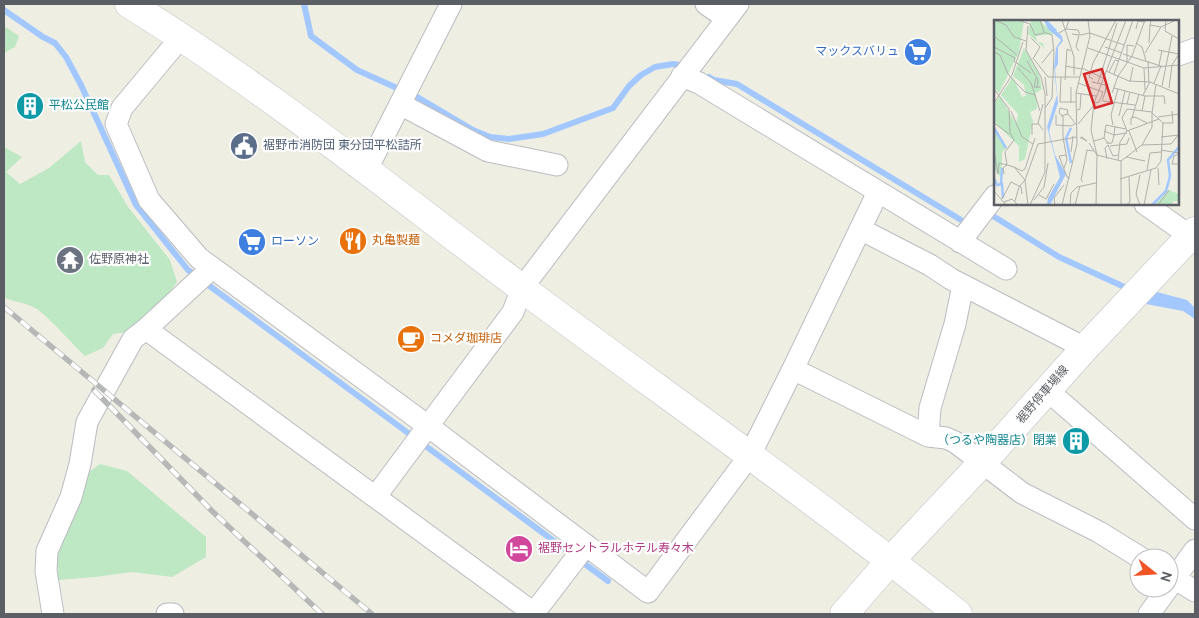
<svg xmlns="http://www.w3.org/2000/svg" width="1199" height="618" font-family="Overpass,'Noto Sans JP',sans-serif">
<rect width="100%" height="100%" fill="#efeee3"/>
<!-- green -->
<path fill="#bee8c4" d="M4,26L19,36L15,47L4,53Z
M81,141L85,162L98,175H109L128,207L170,260L177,282L156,310L132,331L113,334L103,348L85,356C71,343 52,320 37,309C26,302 12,302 4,297V147L22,157L6,172L20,184L49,168Z
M100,464L127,471L206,537V557L172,577L132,572L95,577L58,580L57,557L71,515L86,474Z"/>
<!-- water -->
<path fill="#a2c8ff" d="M1157,292L1187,300L1195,308V319L1183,311L1146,304Z"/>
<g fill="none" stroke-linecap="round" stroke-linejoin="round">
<!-- stream -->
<path stroke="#a2c8ff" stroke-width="6" d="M304,4L311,36L357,70L419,98L473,130L490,137L509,139L543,134L613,108L629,86L641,75L655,67L673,64L686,66
M4,10L43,37L55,43L66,57L81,85L136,205L188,270L608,581
M709,77L714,80L737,84L966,223L969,222
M985,217L993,216L1059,257L1131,290"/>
<defs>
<path id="street" d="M706,4L726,18
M182,36L122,108L116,124L149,200L199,258L428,426L513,312L522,288L738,4
M1178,55L1195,49
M682,76L699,83L1006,269
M400,104L488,151L557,165
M367,169L451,4
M1145,204L1190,236L1195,237
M860,229L930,265L951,279L1085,348
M960,242L995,196
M212,268L146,329L535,614
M793,369L928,436L946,438L955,442L1022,493L1099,532L1141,558
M1047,390L1195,519
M928,436L930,408L955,324L963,285
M376,496L428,426L648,592L750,455L793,369L878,192
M1169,575L1195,591
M1169,586L1195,550
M534,613L586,545
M53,614L46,571L47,551L71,497L80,464L87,422L133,339L146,329
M167,614H173
M1149,614L1168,588"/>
<path id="secondary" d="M129,4C267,89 393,192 523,289C668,397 817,501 958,614
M844,614L891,560L982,463L1085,348L1195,231"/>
</defs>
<!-- street casing -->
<use href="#street" stroke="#babcc2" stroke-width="23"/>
<!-- secondary casing -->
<use href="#secondary" stroke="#bdbfc7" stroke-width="29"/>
<!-- street -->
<use href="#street" stroke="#fff" stroke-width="21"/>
<!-- secondary -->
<use href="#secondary" stroke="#fff" stroke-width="28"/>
<defs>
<path id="rail" d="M4,307L372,614
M94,390L212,511L322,614"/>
</defs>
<!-- rail casing -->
<use href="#rail" stroke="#b6b7b7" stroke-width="5.5"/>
<!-- rail -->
<use href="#rail" stroke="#fff" stroke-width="4" stroke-dasharray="11" stroke-linecap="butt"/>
</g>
<!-- icons -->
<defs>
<symbol id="supermarket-disc" viewBox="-11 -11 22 22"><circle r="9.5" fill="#3f7fe0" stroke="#fff"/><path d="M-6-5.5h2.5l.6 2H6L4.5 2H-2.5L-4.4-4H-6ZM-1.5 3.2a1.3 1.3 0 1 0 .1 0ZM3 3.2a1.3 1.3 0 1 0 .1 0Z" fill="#fff"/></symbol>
<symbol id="building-disc" viewBox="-11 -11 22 22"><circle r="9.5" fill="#0f9aa8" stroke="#fff"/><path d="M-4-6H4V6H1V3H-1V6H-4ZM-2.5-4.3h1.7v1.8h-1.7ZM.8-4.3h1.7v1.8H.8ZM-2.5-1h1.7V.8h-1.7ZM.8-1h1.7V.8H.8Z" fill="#fff"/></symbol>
<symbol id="civic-disc" viewBox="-11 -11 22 22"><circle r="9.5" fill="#5c6f8a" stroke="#fff"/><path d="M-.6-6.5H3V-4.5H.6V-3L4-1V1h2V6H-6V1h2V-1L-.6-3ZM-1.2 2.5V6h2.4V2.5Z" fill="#fff"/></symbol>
<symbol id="restaurant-disc" viewBox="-11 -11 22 22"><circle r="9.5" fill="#e8710a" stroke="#fff"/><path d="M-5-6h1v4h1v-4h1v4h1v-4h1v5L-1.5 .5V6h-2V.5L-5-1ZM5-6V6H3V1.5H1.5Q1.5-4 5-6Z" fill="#fff"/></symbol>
<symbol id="temple-disc" viewBox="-11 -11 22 22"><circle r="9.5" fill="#6b7280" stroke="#fff"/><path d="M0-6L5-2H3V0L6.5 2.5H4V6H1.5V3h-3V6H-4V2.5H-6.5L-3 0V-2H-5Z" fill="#fff"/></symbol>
<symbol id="cafe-disc" viewBox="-11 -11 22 22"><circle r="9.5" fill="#e8710a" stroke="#fff"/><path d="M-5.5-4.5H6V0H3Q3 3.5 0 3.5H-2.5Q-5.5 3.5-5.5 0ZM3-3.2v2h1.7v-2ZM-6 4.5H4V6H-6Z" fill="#fff"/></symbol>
<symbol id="hotel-disc" viewBox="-11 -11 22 22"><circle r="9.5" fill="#d1479c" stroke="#fff"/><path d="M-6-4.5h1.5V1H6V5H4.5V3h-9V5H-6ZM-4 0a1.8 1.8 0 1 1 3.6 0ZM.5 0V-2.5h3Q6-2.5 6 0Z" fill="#fff"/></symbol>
</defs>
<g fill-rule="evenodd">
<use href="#supermarket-disc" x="902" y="36" width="32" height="32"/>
<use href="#building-disc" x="14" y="90" width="32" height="32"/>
<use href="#civic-disc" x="228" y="130" width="32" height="32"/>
<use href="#restaurant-disc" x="337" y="225" width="32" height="32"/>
<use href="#supermarket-disc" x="236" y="226" width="32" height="32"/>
<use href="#temple-disc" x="54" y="244" width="32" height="32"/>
<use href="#cafe-disc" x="395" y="323" width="32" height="32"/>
<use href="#building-disc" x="1060" y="425" width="32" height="32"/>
<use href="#hotel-disc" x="503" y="533" width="32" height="32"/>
</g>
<g text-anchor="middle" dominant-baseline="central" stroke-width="4.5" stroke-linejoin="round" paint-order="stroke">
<!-- shop labels -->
<g font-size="12" fill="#366cbe" stroke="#fff" text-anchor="end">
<text x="899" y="52">マックスバリュ</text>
<text x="271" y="242" text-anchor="start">ローソン</text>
</g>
<!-- culture labels -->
<g font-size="12" fill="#0d838f" stroke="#fff" text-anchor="start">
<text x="49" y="106">平松公民館</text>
<text x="1057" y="441" text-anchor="end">（つるや陶器店）閉業</text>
</g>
<!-- service labels -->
<g font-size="12" fill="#4e5e75" stroke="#fff" text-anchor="start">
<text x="263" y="146">裾野市消防団 東分団平松詰所</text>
</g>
<!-- food labels -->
<g font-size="12" fill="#c56008" stroke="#fff" text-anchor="start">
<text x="372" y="241">丸亀製麺</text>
<text x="430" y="339">コメダ珈琲店</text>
</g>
<!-- worship labels -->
<g font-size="12" fill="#5b616d" stroke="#fff" text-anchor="start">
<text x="89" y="260">佐野原神社</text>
</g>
<!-- street labels -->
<g font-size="12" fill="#5b5e64" stroke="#fff">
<text transform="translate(1043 395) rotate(-49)">裾野停車場線</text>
</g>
<!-- hotel labels -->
<g font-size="12" fill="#b23c85" stroke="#fff" text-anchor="start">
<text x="538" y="549">裾野セントラルホテル寿々木</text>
</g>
</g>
<!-- overview -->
<g transform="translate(994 20)">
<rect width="185" height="185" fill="#efeee3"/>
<path d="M0,0H30L25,32L5,73L0,68ZM37,0H45L60,14L42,16L43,22L49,23L50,28L34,14ZM30,28L45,53L48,69L42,73L43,89L36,92L39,101L31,139L25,142V126L0,102V84L6,76L22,104L24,94L7,75L19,57L28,77L32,76L30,65L19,56ZM0,106L13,128L8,132V159L0,149ZM175,170L185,174V181H179L178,185H160Z" fill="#bee8c4"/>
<path d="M50,0L68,16L69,21L64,27V44L61,49L64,83L55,111L61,135L72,154L56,185H53L54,178L66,157L53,107L63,75L60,48L62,28L67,20L54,9Z" fill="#a2c8ff"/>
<path fill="none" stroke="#a2c8ff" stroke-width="2.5" d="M51,0L62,11M0,108L12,128M77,143L72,118L77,108M0,158L3,165L8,164L9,178M7,164L8,148M158,185L172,171L176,156L174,140L185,127"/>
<path fill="none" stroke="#b0b0ac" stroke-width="1" d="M0,0L12,5L20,17L32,21M24,0L36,4L41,15L50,13M46,0L50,12L58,15L60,32L58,78L51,88M68,0L80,37V55M157,0L156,5L167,7L180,1M172,0L171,11L185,19M34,6L32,30L47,57L51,74V152L36,185M72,9L84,10L86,15L96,13L130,25M142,9L144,1L151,2M65,13L72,9L75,0M78,14L85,15L82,27L85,31M0,16L23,35M37,18L46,27L39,39M142,23L148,27L152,41M155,23L156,5M0,27L21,38L20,41L37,53M111,27L128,33M94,28L150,48L185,45M164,30L185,34M0,32L6,35L14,54L23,64L31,72L41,75L46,91M151,33L167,7M129,34L167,46L160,63M39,38L54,57H86M33,41L44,60L43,68M133,42V25L140,26M48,43L60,28M165,45L168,30M71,46L88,49M24,48L37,63L41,75M88,48L109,58M150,48L151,70M112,51L135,61L156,62L185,74M115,52L121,40L124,41M120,54L139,0M124,56L138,36L151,0M51,57L53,76M67,57L66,82H82M42,58L40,67H46M99,59L95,57L99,43L122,0M71,60L73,29L77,31M98,62L112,65L111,73M136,62L139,47M84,63L109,72L105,82L100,83M104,63L123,3M168,66L178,16M120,68L151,76H170L171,84M175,68L178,45L185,34M0,69L15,89L16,113L20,120L11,132L13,145L9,148L10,154M136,72L133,84L141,85M82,73L102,76M118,73L124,56M149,75L155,64L154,41M108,81L114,64M109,81L133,84M0,83L18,55L29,22M77,83V67M49,84L44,103L49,110M83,90L86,89L87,74M17,91L28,117L39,124M148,91L151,76M62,95V105L77,106L83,103M67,96L74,94L81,103M69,96L65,93L66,88L74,90L73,94M125,96L131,71M164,97L185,94M138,98L145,74M0,103L15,114M169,103H179L178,91M84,104L100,85M119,105L117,95L124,69M137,105V98L141,97L153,103M121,106L120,115L133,113M110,111L120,115L118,123H112M133,111L128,98L133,89L158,92M135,111L143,132M38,115V104H45M69,117L73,140L70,148M69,117V96M167,117L185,115M86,118L88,117L93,121L87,118M110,118L112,105L132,109M100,121L110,118L115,124M95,123L103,135L102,185M148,125L158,107V93M116,126L133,124L135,118M167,130L185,133M0,132L4,154L5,143L13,145M77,132L79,116M185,134L180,136L178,144H185M72,135L65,136L73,157L76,158M132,137L151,141M113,139L111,128L114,125L119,136L124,135M124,140L126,122L133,111L165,99M127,141L103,135L97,110L100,83L132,0M13,145L20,147L31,160L25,167L21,181M20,147L28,151L31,149L41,118M164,148L165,165M153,150L156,133L167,132M126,159L162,148L167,141L169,103L158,93L162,64M89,162L87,160L93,130L100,131M0,171L12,185M45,175L52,179L60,164M8,179L17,162L27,167L28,174M40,180L50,167L54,143M10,182L18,179L24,185M34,185L31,160L44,124L83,117M61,185L60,178L70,165M68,185L83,124L82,73L96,16L94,0M76,185L77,173L83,167L102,163M81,185L86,166M127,185V141L148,125L177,124L185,114M132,185L136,182L135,157M146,185L142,174L146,155M150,185L157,150M164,185L175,170"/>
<path fill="#d62828" fill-opacity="0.15" stroke="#d62828" stroke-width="2.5" d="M108,49L118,83L101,88L90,54Z"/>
<rect width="185" height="185" fill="none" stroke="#5b5e64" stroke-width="2.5"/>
</g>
<!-- border -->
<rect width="1199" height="618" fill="none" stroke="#5b5e64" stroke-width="10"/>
<!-- north arrow -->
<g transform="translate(1154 573) rotate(107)"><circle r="24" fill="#ffffff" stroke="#bdbfc1"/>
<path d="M0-4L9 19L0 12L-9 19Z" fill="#f25525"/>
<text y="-8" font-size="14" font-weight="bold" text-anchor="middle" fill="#5b5e64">N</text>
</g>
</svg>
